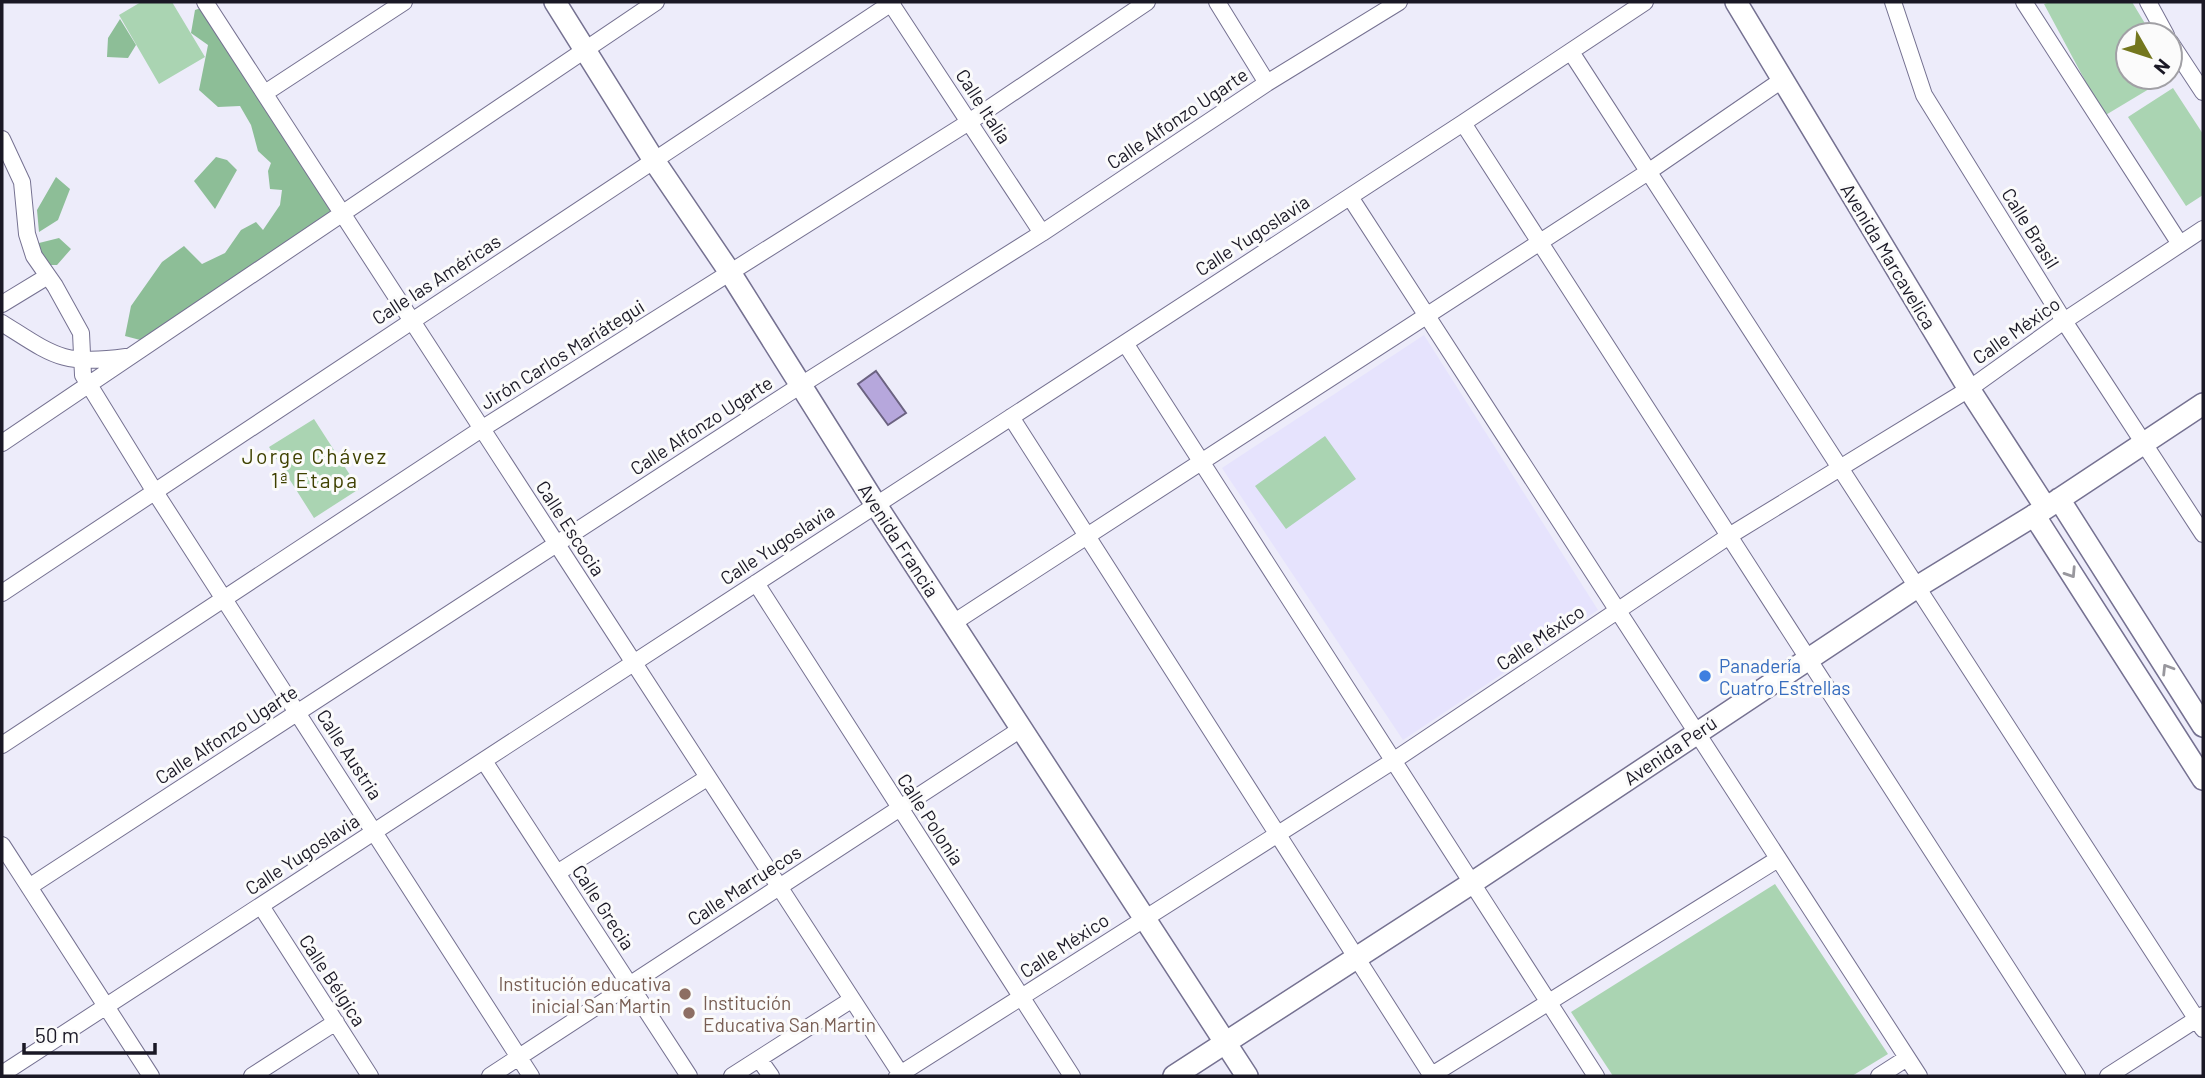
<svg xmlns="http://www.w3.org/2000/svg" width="2205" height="1078" font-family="Barlow,sans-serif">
<rect width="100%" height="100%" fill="#edecfa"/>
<!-- built -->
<path fill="#e6e3fd" d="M1424,335L1598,610L1403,740L1222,468Z"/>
<!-- green -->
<path fill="#aad4b2" d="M141,2H172L205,57L159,84L119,15Z
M2050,2H2132L2152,35H2128V77H2169L2104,116L2044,4Z
M2173,88L2203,134V195L2186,206L2128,117Z
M314,419L359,489L314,518L269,447Z
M1325,436L1356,479L1286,529L1255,486Z
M1775,884L1888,1054L1852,1076H1613L1571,1012Z"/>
<!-- forest -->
<path fill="#8dbe97" d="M204,7L344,212L144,341L125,336L131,306L162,262L184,246L202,264L225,253L241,230L256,222L263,230L280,205L282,190L270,189L268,171L271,163L258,151L251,125L240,106L218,107L199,90L208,45L191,33L195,10Z
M120,19L136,45L128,58L107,57L108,38Z
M216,157L227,160L237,170L215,209L194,181Z
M56,177L70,189L58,220L39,232L37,210Z
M59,238L71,249L57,265H48L39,257V243Z"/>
<!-- building -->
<path fill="#b6a7dc" stroke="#6b6281" stroke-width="2" d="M876,371L906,413L888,425L858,384Z"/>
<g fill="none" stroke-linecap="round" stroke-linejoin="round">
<defs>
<path id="minor" d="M205,2C440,358 667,720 902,1076
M890,2L1042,233
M1217,2L1267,83
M1893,2L1924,95L2064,321L2203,534
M2024,2L2180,244
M2148,2L2166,35
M2170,42L2203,92
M1571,52L2203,1029
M265,93L404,2
M1463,123L2077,1076
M2,139L22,182L27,234L34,256L55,286L81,333L83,375L155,492L531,1076
M1350,197L1919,1076
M2,304L48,276
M2,323C53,355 62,366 126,357
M1125,343L1596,1076
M1011,417L1432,1076
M2,443L656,2
M756,583L1072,1076
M2,593L893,2
M953,623L1648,172L1782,80
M2,745L483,428L969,122L1147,2
M484,761L689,1076
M2,845L151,1076
M557,873L707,778
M29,887L801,385L1042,233L1267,83L1399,2
M261,906L370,1076
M759,1059L771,1076
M2,1074L1463,123L1645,2
M1432,1075L1778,859
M252,1076L336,1022
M490,1076L1021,729
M732,1076L851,1000
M897,1076L1393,761L1729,536L1969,389L2064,321L2203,229
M1879,1076L1907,1058
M2108,1076L2203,1015"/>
<path id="tertiary" d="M555,2L655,162L731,274L876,505L1247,1076
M1736,2L1969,389L2046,508
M2059,499L2203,726
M2034,515L2203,779
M1174,1076L1472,883L1917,587L2046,508L2203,404"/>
</defs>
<!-- minor casing -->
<use href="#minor" stroke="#757191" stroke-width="18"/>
<!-- tertiary casing -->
<use href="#tertiary" stroke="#757191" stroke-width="24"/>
<!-- minor -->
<use href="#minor" stroke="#fff" stroke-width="16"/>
<!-- tertiary -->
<use href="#tertiary" stroke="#fff" stroke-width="21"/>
</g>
<!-- one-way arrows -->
<defs><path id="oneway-chevron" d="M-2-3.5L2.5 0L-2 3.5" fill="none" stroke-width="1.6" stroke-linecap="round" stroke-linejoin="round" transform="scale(1.75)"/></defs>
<g stroke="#98979d">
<use href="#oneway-chevron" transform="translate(2071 573) rotate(57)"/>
<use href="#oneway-chevron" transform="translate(2167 669) rotate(-122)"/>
</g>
<!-- markers -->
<circle fill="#3f7fe0" stroke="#fbfbfb" stroke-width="2.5" cx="1705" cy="676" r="7"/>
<g fill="#8d6e63" stroke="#fbfbfb" stroke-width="2.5">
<circle cx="685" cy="994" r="7"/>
<circle cx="689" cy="1013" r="7"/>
</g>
<g text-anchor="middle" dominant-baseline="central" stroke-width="6" stroke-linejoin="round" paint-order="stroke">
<!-- street labels -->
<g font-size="19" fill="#1a1825" stroke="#fbfbfb">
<text transform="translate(984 106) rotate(57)">Calle Italia</text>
<text transform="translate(1177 118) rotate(-34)">Calle Alfonzo Ugarte</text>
<text transform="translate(2031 228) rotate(58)">Calle Brasil</text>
<text transform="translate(1252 235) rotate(-33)">Calle Yugoslavia</text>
<text transform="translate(1889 256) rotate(59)">Avenida Marcavelica</text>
<text transform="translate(436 279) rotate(-33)">Calle las Américas</text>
<text transform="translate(2016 330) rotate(-35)">Calle México</text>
<text transform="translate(562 354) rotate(-32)">Jirón Carlos Mariátegui</text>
<text transform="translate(701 425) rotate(-33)">Calle Alfonzo Ugarte</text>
<text transform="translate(571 528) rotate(57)">Calle Escocia</text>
<text transform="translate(899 540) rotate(57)">Avenida Francia</text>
<text transform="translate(777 544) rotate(-33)">Calle Yugoslavia</text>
<text transform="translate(1540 637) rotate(-34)">Calle México</text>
<text transform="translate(226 734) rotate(-33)">Calle Alfonzo Ugarte</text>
<text transform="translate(1670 750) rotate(-34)">Avenida Perú</text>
<text transform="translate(350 754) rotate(57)">Calle Austria</text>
<text transform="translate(931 819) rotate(57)">Calle Polonia</text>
<text transform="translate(302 854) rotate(-33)">Calle Yugoslavia</text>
<text transform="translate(744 885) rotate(-33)">Calle Marruecos</text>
<text transform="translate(604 907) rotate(57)">Calle Grecia</text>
<text transform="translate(1064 945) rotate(-33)">Calle México</text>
<text transform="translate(333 980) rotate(57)">Calle Bélgica</text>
</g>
<!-- shop labels -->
<g font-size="19" fill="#366cbe" stroke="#fbfbfb" text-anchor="start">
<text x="1719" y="665">Panadería<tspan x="1719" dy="22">Cuatro Estrellas</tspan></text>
</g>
<!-- education labels -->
<g font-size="19" fill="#785e54" stroke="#fbfbfb" text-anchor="end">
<text x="671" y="983">Institución educativa<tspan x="671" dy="22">inicial San Martin</tspan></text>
<text x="703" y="1002" text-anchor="start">Institución<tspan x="703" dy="22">Educativa San Martin</tspan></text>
</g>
<!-- neighbourhood labels -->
<g font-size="21" letter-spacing="2" fill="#3f4100" stroke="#fbfbfb">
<text x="315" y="455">Jorge Chávez<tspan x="315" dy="24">1ª Etapa</tspan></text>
</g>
</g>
<!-- border -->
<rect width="2205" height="1078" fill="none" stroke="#1a1825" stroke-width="7"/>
<!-- north arrow -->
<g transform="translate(2149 56) rotate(129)"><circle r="33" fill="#fbfbfb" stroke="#a1a0a5" stroke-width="2"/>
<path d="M0-5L12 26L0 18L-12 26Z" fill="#74771e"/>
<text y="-10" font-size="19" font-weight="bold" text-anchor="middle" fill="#1a1825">N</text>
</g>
<!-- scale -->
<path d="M24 1043v10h131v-10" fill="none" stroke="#1a1825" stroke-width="3.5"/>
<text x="35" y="1043" font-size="21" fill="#1a1825" stroke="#fbfbfb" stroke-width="5" paint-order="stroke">50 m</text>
</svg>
